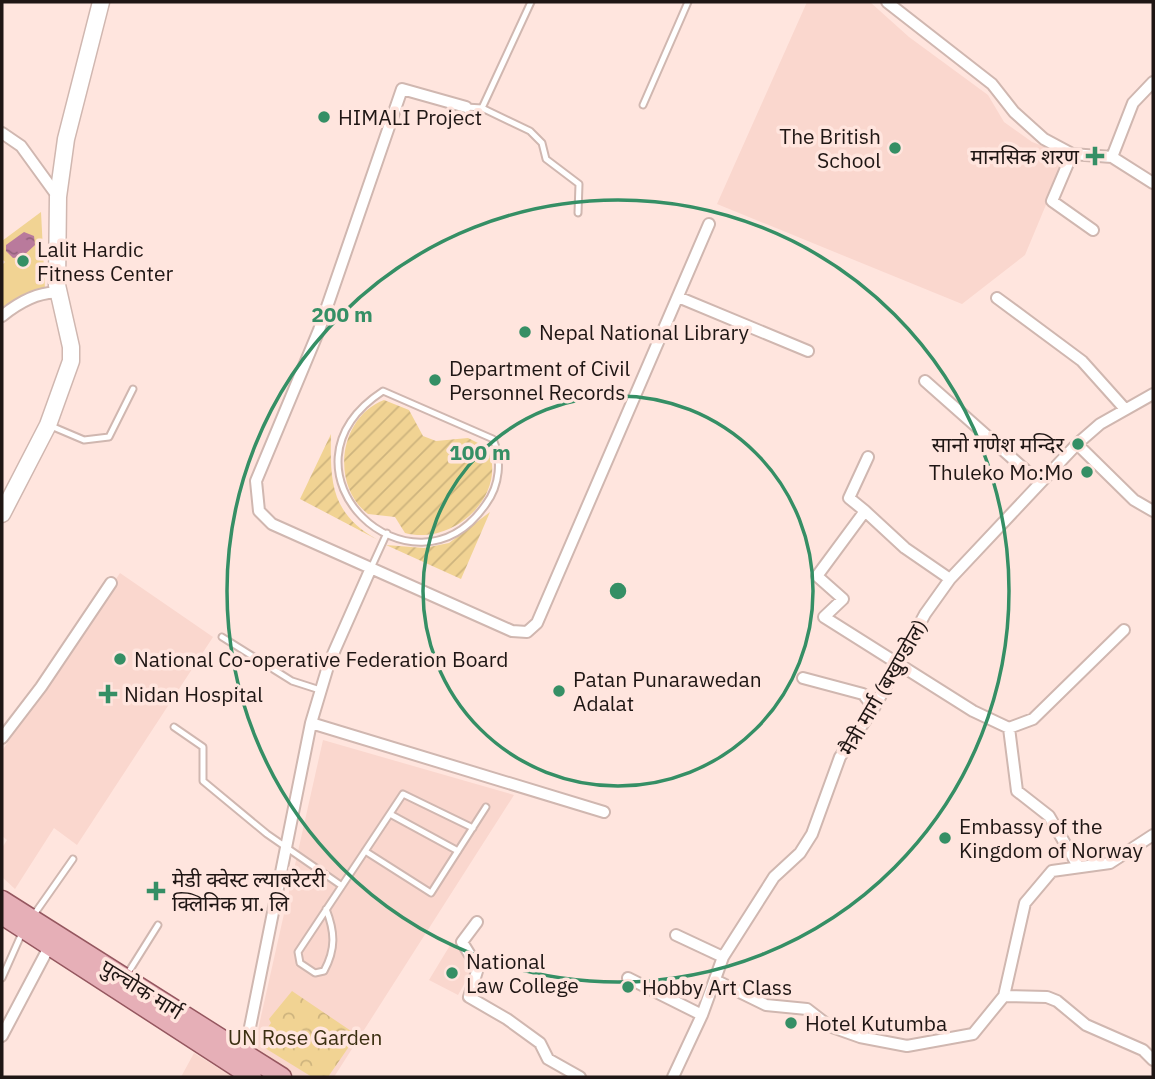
<svg xmlns="http://www.w3.org/2000/svg" width="1155" height="1079" font-family="'IBM Plex Sans','Noto Sans Devanagari',sans-serif">
<defs>
<pattern id="forest-crowns" width="20" height="18" patternUnits="userSpaceOnUse" patternTransform="scale(1.75)"><rect width="20" height="18" fill="#f1d393"/><path d="M2 6a3 3 0 1 1 6 0M12 15a3 3 0 1 1 6 0" fill="none" stroke="#ceb47e"/></pattern>
<pattern id="garden-furrows" width="10" height="10" patternUnits="userSpaceOnUse" patternTransform="scale(1.75)"><rect width="10" height="10" fill="#f1d393"/><path d="M-1 1l2-2M0 10L10 0M9 11l2-2" fill="none" stroke="#ceb47e"/></pattern>
<pattern id="water-ripples" width="26" height="14" patternUnits="userSpaceOnUse" patternTransform="scale(1.75)"><rect width="26" height="14" fill="#b97a9c"/><path d="M2 4q2-2 4 0t4 0M15 11q2-2 4 0t4 0" fill="none" stroke="#96637e"/></pattern>
</defs>
<rect width="100%" height="100%" fill="#ffe5de"/>
<!-- built -->
<path fill="#fad7ce" d="M807,2H870L909,37L988,95L1004,122L1032,142L1064,154L1063,164L1025,255L962,304L717,204Z
M120,573L213,637L77,845L54,828L15,889L2,877V848L7,840L2,836V751Z
M323,740L514,795L334,1077H294L253,1052Z
M452,942L475,965L458,995L429,980Z
M194,1053L233,1077H181Z"/>
<!-- grass -->
<path fill="#f1d393" d="M41,212L45,289L2,309V265L5,262L2,259V241Z"/>
<!-- forest -->
<path fill="url(#forest-crowns)" d="M292,991L357,1035L328,1077H312L260,1045L261,1037L271,1023L269,1019Z"/>
<!-- garden -->
<path fill="url(#garden-furrows)" d="M384,400L409,410L423,436L436,441L468,438L488,448C508,496 453,546 405,533L395,517L368,514C330,485 339,417 384,400Z
M331,434C330,483 331,514 378,540L300,499Z
M490,512L461,579L386,545L424,548L449,543Z"/>
<!-- water -->
<path fill="url(#water-ripples)" d="M24,232L34,236L35,245L22,257L13,258L6,251V245Z"/>
<g fill="none" stroke-linecap="round" stroke-linejoin="round">
<defs>
<path id="lane" d="M643,105L688,2
M466,107L482,108L530,131L542,143L546,159L579,184L578,213
M482,108L531,2
M383,391L493,439C502,460 500,485 486,504C413,610 263,470 383,391Z
M51,426L84,440L109,437L133,389
M371,568L387,533
M222,637L292,681L320,690
M174,727L203,747V781L267,834L342,886
M390,814L458,851
M365,851L431,893L486,807
M326,909C335,932 336,949 324,971L315,973L300,963L298,952L403,794L473,828
M33,916L73,859
M126,976L158,925
M2,978L22,933"/>
<path id="street" d="M887,2L992,84L1014,112L1044,139L1072,154L1112,157L1153,183
M466,107L402,89L319,330L256,481L259,511L272,524L512,631L527,632L537,623L709,224
M2,133L21,146L58,197
M1072,154L1052,201L1093,230
M1112,157L1133,103L1153,82
M678,297L808,351
M997,298L1082,361L1125,409
M2,316C17,304 39,291 59,293
M925,381L1039,482
M1077,444L1134,500L1153,511
M868,457L849,498L865,511L817,576L843,599L824,617L973,711L1009,728L1033,719L1124,630
M865,511L905,548L950,579
M803,678L863,694L874,708
M311,723L604,812
M1009,728L1017,791L1049,816L1078,866
M2,738L41,687L111,583
M477,922L462,942L478,968L469,997L507,1019L540,1043L548,1059L580,1077
M676,935L723,957
M628,978L702,1015
M715,980L766,1005L807,1009L829,1026L860,1037L907,1046L973,1034L1004,996L1047,997L1057,1001L1086,1025L1143,1050L1153,1060
M1004,996L1025,903L1052,871L1110,863L1153,835
M2,1036L49,947
M244,1057L311,723L329,663L371,568
M673,1077L702,1015L723,957L774,877L800,853L812,834L840,757L874,708L925,614L950,579L1077,444L1100,424L1153,394"/>
<path id="secondary" d="M2,514L48,425L71,361V347L57,285L58,197L66,139L101,2"/>
<path id="primary" d="M2,900L282,1077
M2,915L252,1077"/>
</defs>
<!-- lane casing -->
<use href="#lane" stroke="#d0b7b0" stroke-width="9"/>
<!-- street casing -->
<use href="#street" stroke="#d0b7b0" stroke-width="14"/>
<!-- secondary casing -->
<use href="#secondary" stroke="#d0b7b0" stroke-width="19"/>
<!-- primary casing -->
<use href="#primary" stroke="#95575f" stroke-width="21"/>
<!-- lane -->
<use href="#lane" stroke="#fff" stroke-width="5"/>
<!-- street -->
<use href="#street" stroke="#fff" stroke-width="10"/>
<!-- secondary -->
<use href="#secondary" stroke="#fff" stroke-width="16"/>
<!-- primary -->
<use href="#primary" stroke="#e6afb7" stroke-width="18"/>
</g>
<!-- distance rings -->
<g fill="none" stroke="#358f65" stroke-width="3.5">
<circle cx="618" cy="591" r="195"/>
<circle cx="618" cy="591" r="391"/>
</g>
<!-- markers -->
<g fill="#358f65" stroke="#ffe5de" stroke-width="2.5">
<circle cx="324" cy="117" r="7"/>
<circle cx="895" cy="148" r="7"/>
<path d="M1091.5 145.5h7v7h7v7h-7v7h-7v-7h-7v-7h7z"/>
<circle cx="23" cy="261" r="7"/>
<circle cx="525" cy="332" r="7"/>
<circle cx="435" cy="380" r="7"/>
<circle cx="1078" cy="444" r="7"/>
<circle cx="1087" cy="472" r="7"/>
<circle cx="120" cy="659" r="7"/>
<circle cx="559" cy="691" r="7"/>
<path d="M104.5 683.5h7v7h7v7h-7v7h-7v-7h-7v-7h7z"/>
<circle cx="945" cy="838" r="7"/>
<path d="M152.5 880.5h7v7h7v7h-7v7h-7v-7h-7v-7h7z"/>
<circle cx="452" cy="973" r="7"/>
<circle cx="628" cy="987" r="7"/>
<circle cx="791" cy="1023" r="7"/>
</g>
<g text-anchor="middle" dominant-baseline="central" stroke-width="7" stroke-linejoin="round" paint-order="stroke">
<!-- poi labels -->
<g font-size="21" fill="#1f1614" stroke="#ffe5de" text-anchor="start">
<text x="338" y="117">HIMALI Project</text>
<text x="881" y="136" text-anchor="end">The British<tspan x="881" dy="24">School</tspan></text>
<text x="1079" y="156" text-anchor="end">मानसिक शरण</text>
<text x="37" y="249">Lalit Hardic<tspan x="37" dy="24">Fitness Center</tspan></text>
<text x="539" y="332">Nepal National Library</text>
<text x="449" y="368">Department of Civil<tspan x="449" dy="24">Personnel Records</tspan></text>
<text x="1064" y="444" text-anchor="end">सानो गणेश मन्दिर</text>
<text x="1073" y="472" text-anchor="end">Thuleko Mo:Mo</text>
<text x="134" y="659">National Co-operative Federation Board</text>
<text x="573" y="679">Patan Punarawedan<tspan x="573" dy="24">Adalat</tspan></text>
<text x="124" y="694">Nidan Hospital</text>
<text x="959" y="826">Embassy of the<tspan x="959" dy="24">Kingdom of Norway</tspan></text>
<text x="172" y="879">मेडी क्वेस्ट ल्याबरेटरी<tspan x="172" dy="24">क्लिनिक प्रा. लि</tspan></text>
<text x="466" y="961">National<tspan x="466" dy="24">Law College</tspan></text>
<text x="642" y="987">Hobby Art Class</text>
<text x="805" y="1023">Hotel Kutumba</text>
</g>
<!-- street labels -->
<g font-size="21" fill="#1f1614" stroke="#ffe5de">
<text transform="translate(883 687) rotate(-60)">मैत्री मार्ग (बखुण्डोल)</text>
<text transform="translate(142 989) rotate(32)">पुल्चोक मार्ग</text>
</g>
<!-- park labels -->
<g font-size="21" fill="#3b2f11" stroke="#ffe5de">
<text x="305" y="1037">UN Rose Garden</text>
</g>
</g>
<circle cx="618" cy="591" r="10" fill="#358f65" stroke="#ffe5de" stroke-width="3.5"/>
<g font-size="21" text-anchor="middle" font-weight="bold" fill="#358f65" stroke="#ffe5de" stroke-width="7" stroke-linejoin="round" paint-order="stroke">
<text x="342" y="322">200 m</text>
<text x="480" y="460">100 m</text>
</g>
<!-- border -->
<rect width="1155" height="1079" fill="none" stroke="#1f1614" stroke-width="7"/>
</svg>
